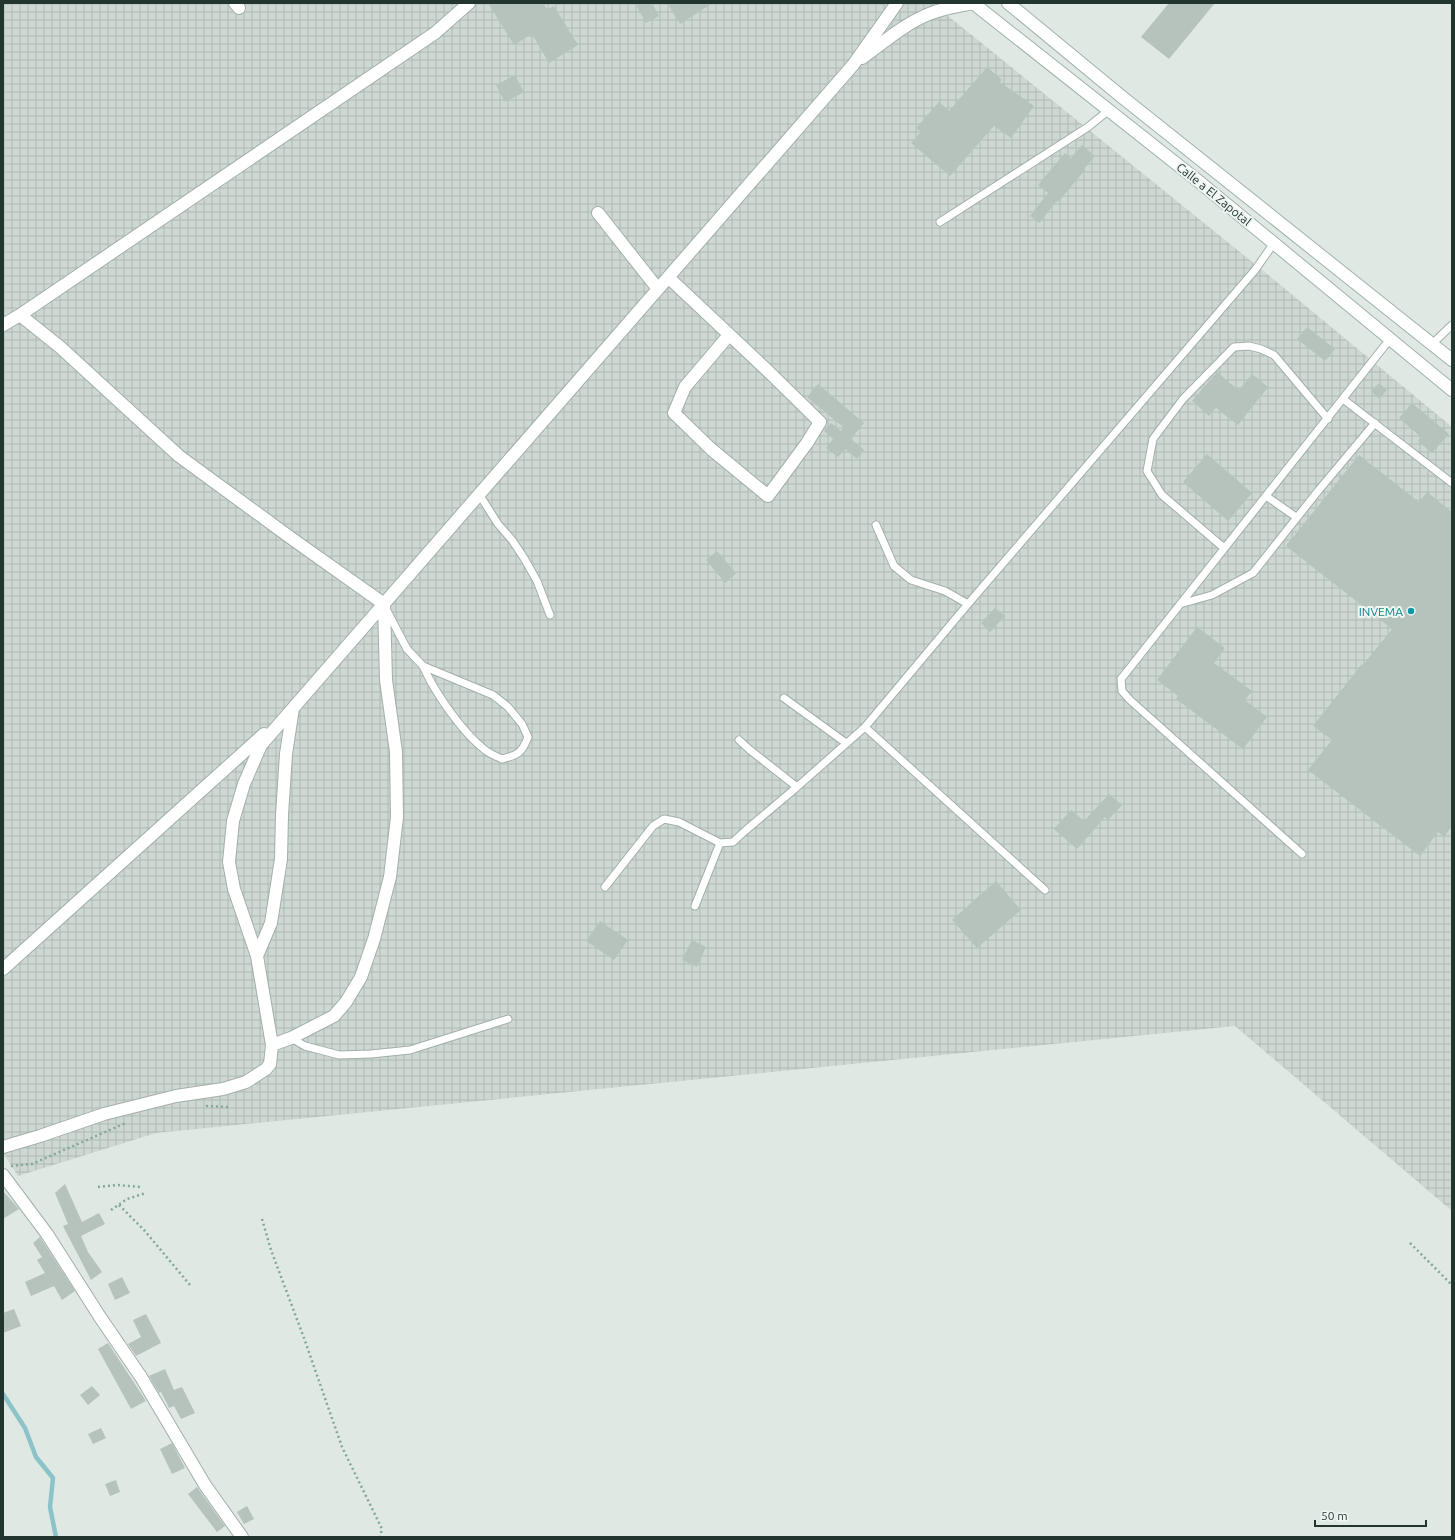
<svg xmlns="http://www.w3.org/2000/svg" width="1455" height="1540" font-family="Ubuntu,sans-serif">
<defs>
<pattern id="industrial-grid" width="8" height="8" patternUnits="userSpaceOnUse"><rect width="8" height="8" fill="#cdd8d2"/><path d="M0 4h8M4 0v8" fill="none" stroke="#b0bab5"/></pattern>
</defs>
<rect width="100%" height="100%" fill="#dfe8e3"/>
<!-- industrial -->
<path fill="url(#industrial-grid)" d="M3,3H932L1272,278L1452,427V1211L1235,1026L156,1133L18,1176L3,1153Z"/>
<g fill="none" stroke-linecap="round" stroke-linejoin="round">
<!-- stream -->
<path stroke="#8cc3c8" stroke-width="4.5" d="M3,1394L25,1428L36,1457L53,1478L50,1507L56,1537"/>
</g>
<!-- building -->
<path fill="#b5c3bc" d="M488,3H543L547,9L554,6L578,45L549,63L532,34L514,45Z
M635,3H652L659,16L646,23Z
M667,3H713L680,24Z
M1169,3H1215L1169,59L1141,37Z
M987,67L1002,80L1000,82L1034,106L1011,138L994,126L950,176L911,143L921,132L916,128L939,102L949,111Z
M515,75L524,92L505,102L496,85Z
M1082,145L1095,156L1084,169L1085,170L1058,202L1057,201L1039,223L1030,216L1048,193L1038,185L1065,153L1071,158Z
M1307,327L1335,349L1325,361L1297,339Z
M1217,372L1237,389L1238,388L1240,389L1252,374L1268,387L1238,425L1216,408L1209,416L1192,401Z
M1379,383L1387,390L1379,399L1371,391Z
M818,384L864,423L851,439L864,450L857,459L845,449L838,457L826,448L833,439L824,431L831,423L841,431L843,427L807,397Z
M1412,403L1449,434L1432,453L1418,441L1421,437L1399,418Z
M1207,454L1252,493L1228,521L1183,482Z
M1359,455L1419,502L1427,492L1452,512V826L1444,837L1438,832L1420,856L1308,770L1332,740L1313,726L1362,664L1363,665L1392,629L1286,546Z
M717,551L736,573L725,583L706,560Z
M995,608L1005,616L990,632L981,623Z
M1197,627L1225,648L1214,663L1252,691L1245,700L1267,717L1243,749L1176,699L1178,696L1157,680Z
M1109,794L1122,805L1108,820L1105,817L1077,849L1054,829L1071,810L1084,821Z
M996,881L1021,910L977,948L952,920Z
M600,921L628,940L614,960L586,941Z
M692,940L706,947L697,967L682,960Z
M65,1184L82,1222L99,1213L105,1224L81,1236L88,1252L102,1272L91,1280L63,1226L68,1224L55,1193Z
M3,1191L19,1209L3,1219Z
M40,1237L75,1291L62,1300L54,1286L31,1296L25,1282L45,1273L37,1260L42,1257L33,1243Z
M122,1277L130,1293L115,1300L108,1284Z
M14,1309L21,1326L3,1333V1313Z
M146,1314L161,1343L136,1356L128,1344L141,1337L133,1320Z
M108,1343L146,1401L131,1409L98,1349Z
M165,1369L174,1390L182,1387L195,1413L181,1419L174,1406L169,1408L161,1392L159,1393L149,1376Z
M92,1386L100,1395L88,1405L80,1395Z
M101,1428L106,1438L93,1444L88,1434Z
M172,1443L185,1468L172,1474L160,1449Z
M116,1480L120,1492L110,1496L105,1484Z
M197,1487L225,1526L217,1532L188,1494Z
M247,1506L254,1519L244,1524L237,1512Z"/>
<g fill="none" stroke-linecap="round" stroke-linejoin="round">
<defs>
<path id="lane" d="M940,222L1088,127L1109,110
M1432,344L1452,325
M1343,399L1452,483
M479,494L498,524L512,540L524,558L537,581L550,615
M1266,496L1296,517
M876,525L894,566L911,580L945,591L968,604
M1224,548L1162,495L1147,471L1153,439L1183,399L1234,347L1249,346L1261,349L1274,355L1328,419
M1180,604L1212,595L1253,573L1318,491L1375,423
M386,609L407,649L423,666L493,695L508,707L522,724L528,737C522,753 518,755 502,759C496,756 490,754 485,750C462,732 435,693 423,666
M784,698L846,743
M865,727L1045,890
M739,740L750,750L797,787
M1302,854L1130,700L1122,691L1121,679L1390,339
M605,887L653,826L664,819L679,822L720,843L733,842L746,830L797,787L865,727L968,604L1255,270L1274,243
M695,906L720,843
M291,1038L305,1046L339,1055L371,1054L410,1050L508,1019"/>
<path id="street" d="M235,3L239,8
M862,58C883,43 904,24 929,14C943,8 959,6 974,3
M598,213L658,289
M668,277L769,372L820,422L807,443L768,496L711,449L674,413L685,387L729,335
M20,315L60,347L179,456L291,538L384,604L386,680L396,752L397,817L390,877L374,939L361,977L346,1002L334,1016L291,1038L272,1045
M3,325L20,315L435,33L469,3
M257,956L271,923L281,859L282,815L286,754L293,708
M3,969L264,734
M3,1147L40,1136L104,1114L176,1096L223,1089L246,1082L266,1069L270,1064L272,1045L257,956L234,889L229,862L233,821L244,784L261,745L853,65L897,3
M3,1175L47,1234L100,1317L141,1377L205,1485L242,1537"/>
<path id="secondary" d="M973,3L1197,180L1452,390
M1008,3L1122,97L1452,360"/>
</defs>
<!-- lane casing -->
<use href="#lane" stroke="#a3afa9" stroke-width="9"/>
<!-- street casing -->
<use href="#street" stroke="#a3afa9" stroke-width="14"/>
<!-- secondary casing -->
<use href="#secondary" stroke="#9fb3aa" stroke-width="14"/>
<!-- path -->
<path stroke="#83a89a" stroke-width="2.5" stroke-dasharray="2 3" stroke-linecap="butt" d="M206,1106L228,1107
M11,1166L32,1164L126,1123
M98,1187L118,1185L140,1187
M119,1205L144,1230L190,1285
M111,1210L127,1199L146,1193
M262,1219L271,1250L304,1338L342,1447L382,1529L380,1537
M1410,1243L1452,1285"/>
<!-- lane -->
<use href="#lane" stroke="#fff" stroke-width="7"/>
<!-- street -->
<use href="#street" stroke="#fff" stroke-width="12"/>
<!-- secondary -->
<use href="#secondary" stroke="#fff" stroke-width="12"/>
</g>
<!-- markers -->
<circle fill="#0f9aa8" stroke="#eff5f2" stroke-width="1.5" cx="1411" cy="611" r="4"/>
<g text-anchor="middle" dominant-baseline="central" stroke-width="4" stroke-linejoin="round" paint-order="stroke">
<!-- street labels -->
<g font-size="12" fill="#22362f" stroke="#eff5f2">
<text transform="translate(1214 194) rotate(39)">Calle a El Zapotal</text>
</g>
<!-- culture labels -->
<g font-size="12" fill="#0d838f" stroke="#eff5f2" text-anchor="end">
<text x="1403" y="611">INVEMA</text>
</g>
</g>
<!-- border -->
<rect width="1455" height="1540" fill="none" stroke="#22362f" stroke-width="8"/>
<!-- scale -->
<path d="M1315 1520v6h111v-6" fill="none" stroke="#22362f" stroke-width="2"/>
<text x="1321" y="1520" font-size="12" fill="#22362f" stroke="#eff5f2" stroke-width="3" paint-order="stroke">50 m</text>
</svg>
